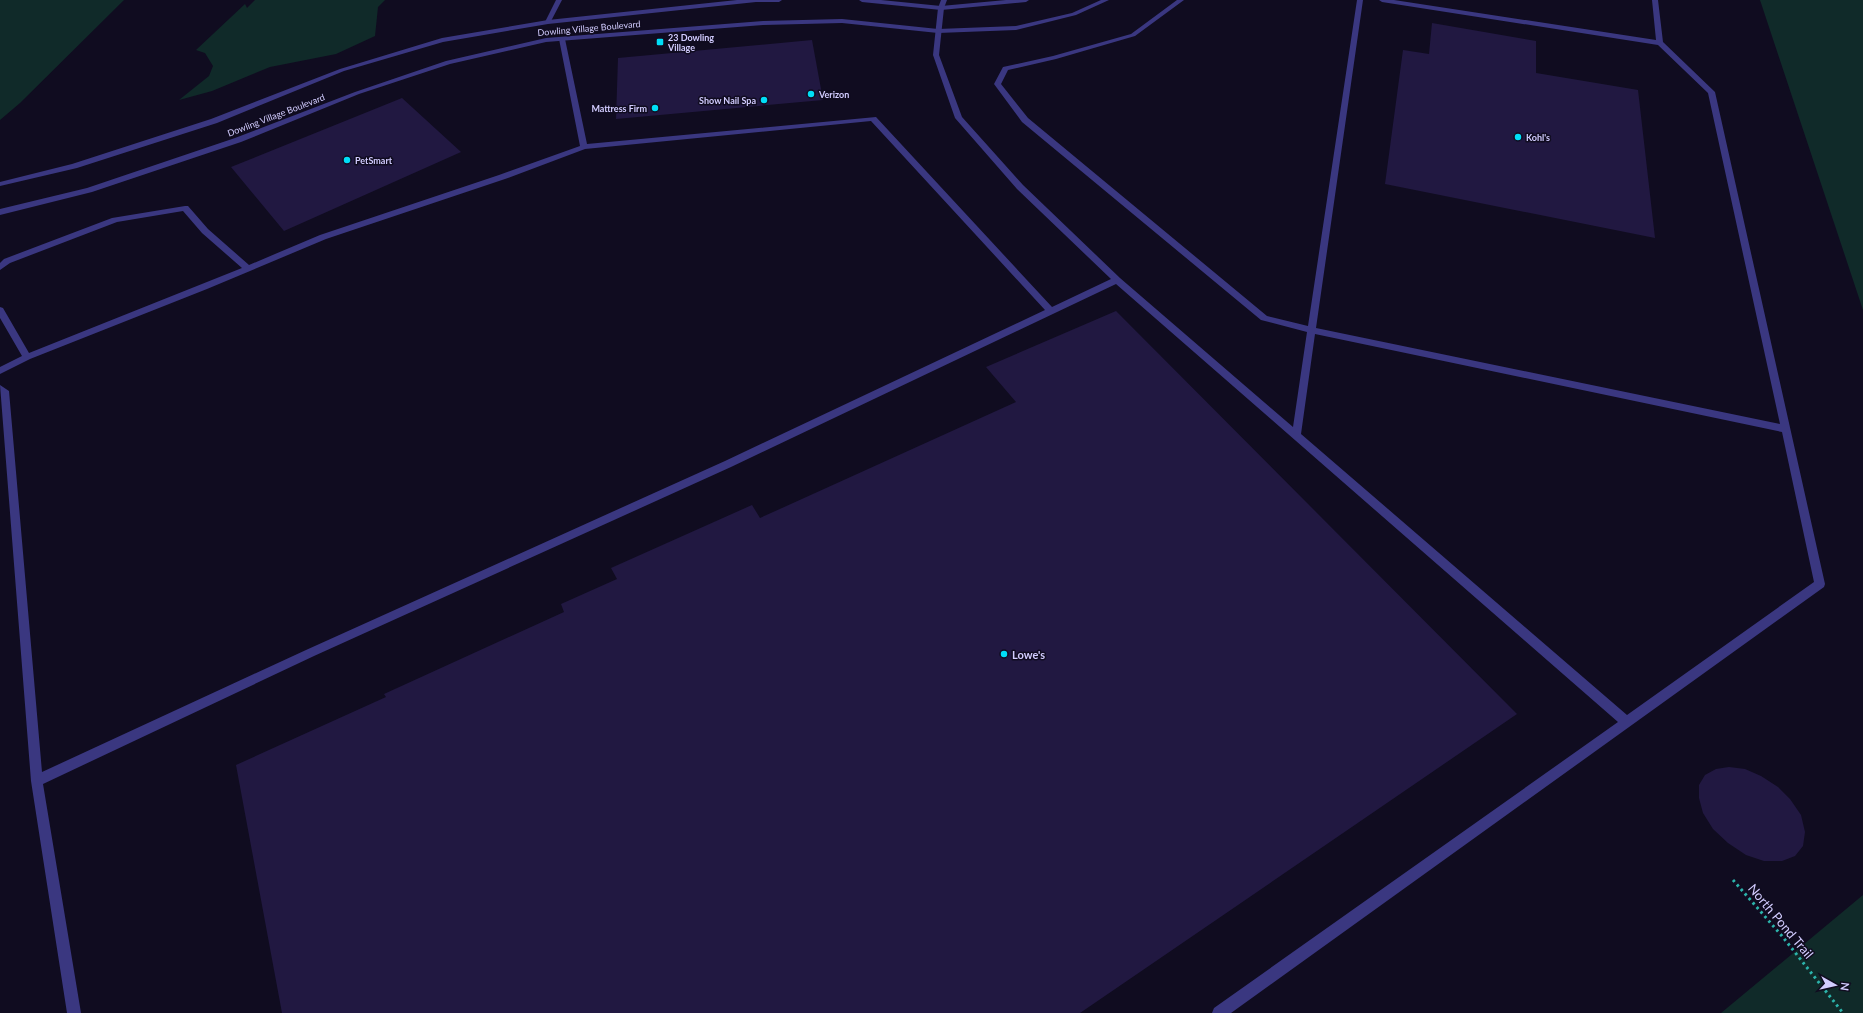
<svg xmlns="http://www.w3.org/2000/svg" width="1863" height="1013" font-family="Lato,sans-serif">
<rect width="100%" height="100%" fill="#100c20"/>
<!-- green -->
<path fill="#102a29" d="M0,0H124L20,103L0,120Z
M255,0H385L378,7L375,36L336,54L270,67L212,91L179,100L209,76L213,66L205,53L196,50L245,4L247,8Z
M1760,0H1863V310Z
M1863,895V1013H1721Z"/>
<!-- building -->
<path fill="#211841" d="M1432,23L1536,41V73L1638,90L1655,238L1385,184L1403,50L1429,54Z
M812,40L823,100L616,119L618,58Z
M402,98L461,152L284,231L231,167Z
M1116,311L1517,714L1080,1013H282L236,765L386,697L384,694L564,612L561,604L617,579L611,568L752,505L760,518L1016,402L986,367Z
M1729,767L1745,769L1761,776L1778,787L1790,799L1801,815L1805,832L1803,846L1795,856L1782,861H1764L1746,855L1728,843L1713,829L1703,813L1699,798V785L1705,775L1716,769Z"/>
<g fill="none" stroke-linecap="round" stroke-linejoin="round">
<!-- path -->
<path stroke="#2cb3ab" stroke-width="3" stroke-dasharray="2.5 3.5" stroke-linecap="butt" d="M1733,880L1782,936L1843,1013"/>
<!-- lane -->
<path fill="#3a3780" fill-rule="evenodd" d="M556,0H562L550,23H546L545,22Z
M941,0H947L944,8L939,55L962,117L1023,185L1120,278L1293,427L1307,332L1261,320L1022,122L994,84L1003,67L1053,56L1131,34L1177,0H1184L1135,36L1056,59L1008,70L1001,84L1028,118L1267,316L1308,326L1357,0H1363L1316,328L1780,424L1708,93L1658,45L1382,2L1379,0H1394L1656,40L1652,0H1658L1663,42L1715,92L1825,584L1824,587L1231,1013H1212L1214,1008L1618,722L1116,284L731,467L314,656L43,784L81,1013H67L31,781L0,385L9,391L42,772L306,650L725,461L1045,310L871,121L585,149L505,179L326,239L207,289L30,359L0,374V367L22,356L0,318V307L3,308L29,353L242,268L202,233L183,211L117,222L10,263L0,270V263L4,259L112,218L185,206H188L208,229L249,265L320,235L499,175L580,146L559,39L562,37L565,39L587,144L876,117L1052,307L1111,279L1017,189L955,118L933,55L938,8ZM1315,334L1782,432L1814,582L1627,715L1301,434Z"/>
<!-- street -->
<path fill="#3a3780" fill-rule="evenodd" d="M737,0H782L779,2H756L548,24L443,42L344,71L217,123L77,168L0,186V182L72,164L211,119L340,69L442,38L548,20Z
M859,0H881L941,6L1006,0H1029L1026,2L941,10L862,2Z
M1101,0H1109L1076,15L1016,30L938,33L842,23L763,25L546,42L450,64L359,94L241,142L92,192L0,215V209L87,188L235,138L355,92L446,61L546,38L763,21L842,19L938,29L1016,26L1072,13Z"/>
</g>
<!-- markers -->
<g fill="#00def7" stroke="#100c20" stroke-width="1.5">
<rect x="656" y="38" width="8" height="8" rx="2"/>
<circle cx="811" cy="94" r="4"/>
<circle cx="764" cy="100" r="4"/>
<circle cx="655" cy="108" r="4"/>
<circle cx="1518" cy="137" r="4"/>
<circle cx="347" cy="160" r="4"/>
<circle cx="1004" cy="654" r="4"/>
</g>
<g text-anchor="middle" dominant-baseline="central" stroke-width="3" stroke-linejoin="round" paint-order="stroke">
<!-- far-street labels -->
<g font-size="9" fill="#d2ccff" stroke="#100c20">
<text transform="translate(589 28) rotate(-5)">Dowling Village Boulevard</text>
<text transform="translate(276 115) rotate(-21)">Dowling Village Boulevard</text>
</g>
<!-- far-poi labels -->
<g font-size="9" font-weight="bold" fill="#d2ccff" stroke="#100c20" text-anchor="start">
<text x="668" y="37">23 Dowling<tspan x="668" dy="10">Village</tspan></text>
<text x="819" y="94">Verizon</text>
<text x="756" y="100" text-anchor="end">Show Nail Spa</text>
<text x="647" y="108" text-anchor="end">Mattress Firm</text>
<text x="1526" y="137">Kohl's</text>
<text x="355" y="160">PetSmart</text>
</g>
<!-- poi labels -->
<g font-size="11" font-weight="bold" fill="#d2ccff" stroke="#100c20" text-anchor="start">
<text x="1012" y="654">Lowe's</text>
</g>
<!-- near-street labels -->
<g font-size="13" fill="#d2ccff" stroke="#100c20">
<text transform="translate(1781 921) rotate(50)">North Pond Trail</text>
</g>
</g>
<!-- north arrow -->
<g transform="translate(1835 985) rotate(98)" stroke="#100c20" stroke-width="3" paint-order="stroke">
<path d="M0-3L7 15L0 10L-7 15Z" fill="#d2ccff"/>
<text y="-6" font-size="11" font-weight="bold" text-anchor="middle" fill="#d2ccff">N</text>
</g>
</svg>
